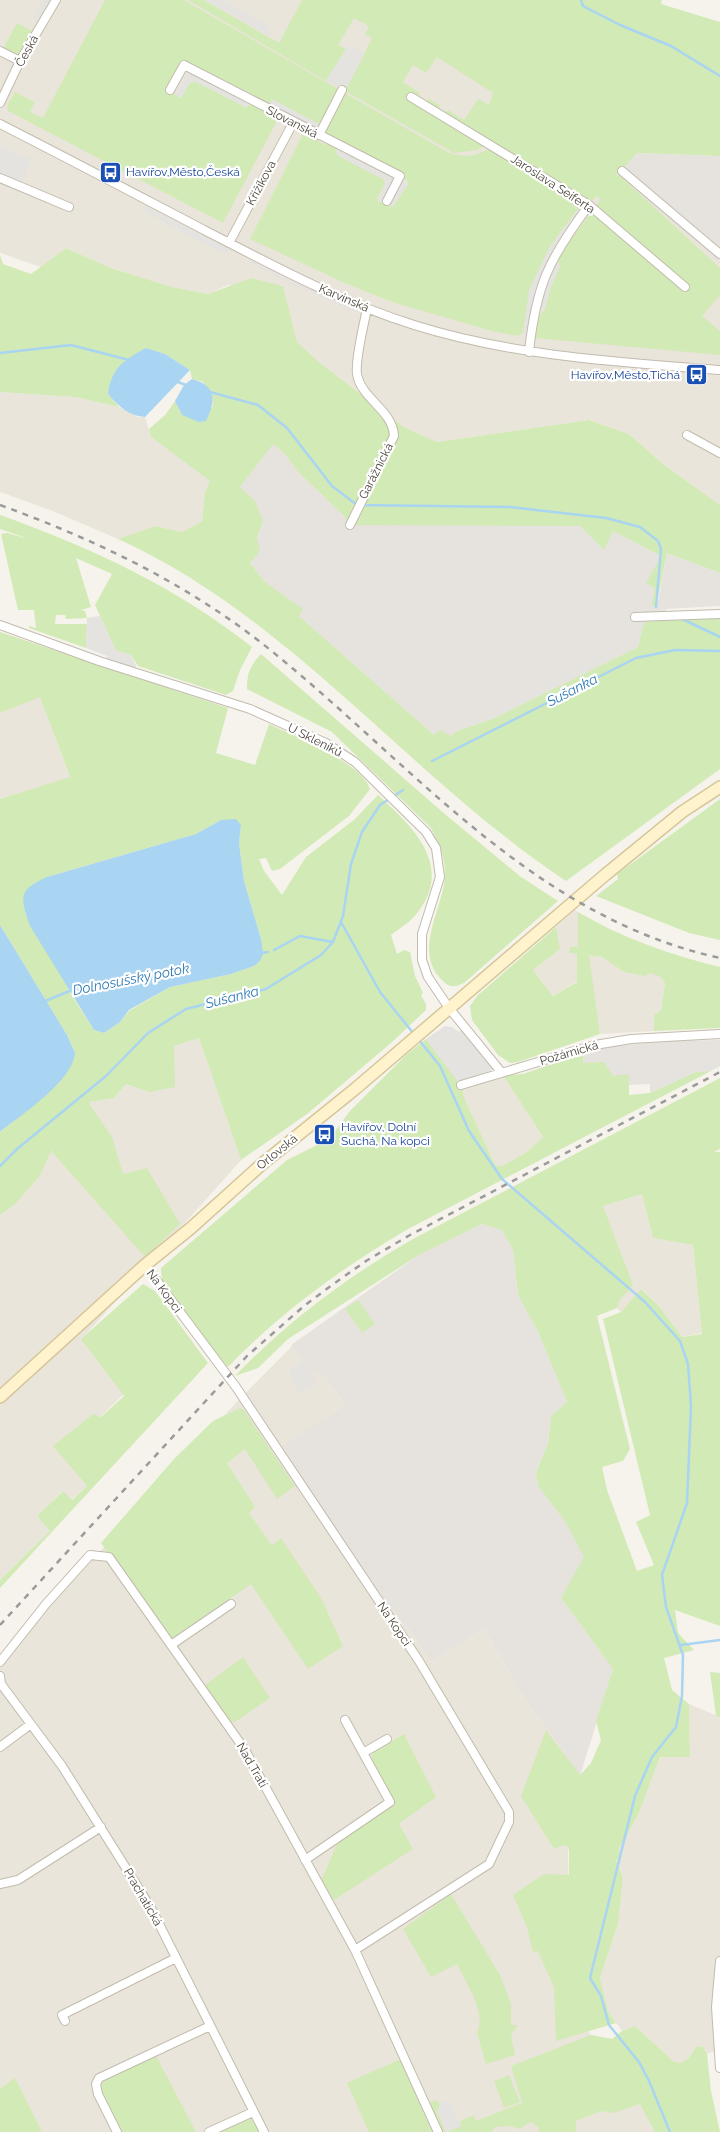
<svg xmlns="http://www.w3.org/2000/svg" width="720" height="2132" font-family="Raleway,sans-serif">
<rect width="100%" height="100%" fill="#f6f3ec"/>
<!-- residential -->
<path fill="#eae5da" d="M0,0H429L720,246V505L663,464L629,434L590,420L437,442L404,427L320,363L296,342L282,285H228L208,294L172,287L111,268L66,248L41,267L0,253Z
M0,392L75,397L119,407L138,417H145L151,437L211,481L205,493L202,521L182,532L155,526L118,539L53,511L0,492Z
M40,696L70,778L0,799V713Z
M575,910L578,912V948L570,947L569,953L577,954V981L553,996L533,970L559,949L556,927Z
M588,954L602,957L624,972L650,973L662,977L665,983L661,1010L654,1015V1031L600,1034Z
M199,1038L241,1160L82,1339L125,1393L100,1417L54,1446L87,1486L71,1500L62,1491L37,1516L50,1531L0,1580V1215L15,1204L40,1176L53,1146L90,1102L114,1098L126,1084L149,1092L174,1046Z
M502,1073L543,1137L527,1152L502,1166L496,1165L493,1160L465,1100L461,1085Z
M642,1194L653,1238L693,1245L702,1333L682,1337L660,1307L642,1289L621,1312L617,1308L620,1300L626,1293L603,1206Z
M292,1346L313,1375L317,1373L324,1375L345,1405L324,1419L406,1625L431,1662L484,1629L525,1699L594,1796L568,1851L571,2006L591,2035L612,2039L655,2132H0V1661L231,1408Z
M689,1704L720,1717V2049L707,2054L703,2047L697,2046L688,2059L680,2063L673,2061L635,2026L622,2031L608,2011L600,1978L618,1924L623,1877L616,1861L617,1851L639,1813L660,1757H690Z"/>
<!-- industrial -->
<path fill="#e6e2dd" d="M637,153L720,156V263L618,175Z
M273,443L284,453L297,471L344,516L350,524L352,521L580,526L604,549L613,531L661,556L647,583L655,589L651,605L657,606L667,553L720,573V606L666,609L664,620L644,622L638,647L495,718L457,731L451,736L434,735L299,616L265,582L250,563L259,551L257,538L263,521L240,487Z
M720,1040V1066L711,1071L696,1072L650,1093V1084L628,1085L629,1078L613,1076L599,1064L583,1063L584,1053L608,1047L667,1041Z
M482,1224L502,1230L513,1250L518,1295L539,1334L567,1402L551,1416L548,1443L536,1473L538,1486L566,1523L585,1557L561,1598L613,1669L580,1776L525,1699L484,1629L431,1662L406,1625L372,1586L280,1448L345,1405L324,1375L320,1378L317,1373L313,1375L291,1345L419,1255Z"/>
<!-- green -->
<path fill="#d2eab5" fill-rule="evenodd" d="M105,0H184L449,153C465,158 478,156 492,147L577,201L580,207C544,250 531,278 523,333L518,336L492,331L392,302L347,284L250,239L304,132L319,139L318,141L325,145L326,143L336,148L337,155L383,179L385,183L377,199L393,207L408,184L407,180L181,61L165,88L181,98L189,84L195,81L245,107L251,104L278,119L223,223L8,111L7,106L15,92L35,102L30,112L43,118Z
M188,0H204L279,43L302,0H662L661,4L720,22V156L637,153L618,175V173L615,175L620,176L720,268V295L702,316L720,331V355L535,338L536,320L545,309L550,289L560,266L557,258L601,199L596,196L589,205L545,174L493,141L477,150L454,153L345,91L372,38L365,34L369,26L354,18L338,45L346,49L326,81ZM437,57L493,93L489,105L478,99L464,120L448,110L446,112L439,108L440,105L429,99L427,101L418,95L420,93L403,82L413,65L426,73Z
M17,23L36,33L19,59L2,51Z
M66,248L111,268L172,287L208,294L251,278L283,286L297,342L320,363L404,427L437,442L589,420L629,434L663,464L720,505V573L667,553L656,607L651,605L655,589L646,583L661,556L613,531L604,550L580,526L350,525L344,516L297,471L284,453L273,444L240,487L255,501L263,521L257,538L260,551L250,563L265,582L303,609L299,616L434,735L440,730L451,736L457,731L495,718L638,647L644,622L720,617V769L566,881C409,777 292,618 118,539L155,526L182,532L202,521L205,493L210,481L151,437L149,429L165,415L175,401L182,415L212,408L213,399L203,382L192,379L190,370L165,354L146,348L108,394L119,407L75,397L0,392V255L3,264L31,274Z
M0,515C90,547 176,587 252,647L240,670L233,691L226,695L138,666L131,655L116,651L95,605L112,574L76,558L91,607L81,610L85,611L87,618L66,619L65,615H56L55,624H87L86,648L29,628V626L36,628L34,610H18L1,534L7,533L29,539L0,529Z
M0,632L228,708L216,753L255,765L269,724C294,736 361,762 370,789L349,816L280,869L272,871L266,858L259,859L264,871L282,895L306,857L355,819L378,795C412,826 454,865 418,912C412,921 400,928 391,935L397,954L404,950L410,952L415,976L423,993L421,995L426,1004V1010L391,1043L307,1114L241,1160L199,1038L174,1046L175,1087L149,1092L126,1084L114,1098L90,1102L89,1104L112,1137L123,1174L147,1168L180,1224L145,1257L52,1152V1149L40,1176L15,1204L0,1215V1132L47,1094L75,1053L67,1035L0,925V799L70,777L40,697L0,713ZM221,820L241,825L239,843L244,881L261,939L254,966L231,974L170,987L129,1011L120,1022L104,1033L94,1030L69,991L47,877L196,834Z
M261,654L446,815L521,877L558,901L464,983C456,987 449,988 443,981C411,952 444,909 445,874C445,856 439,842 430,827L332,732L247,689C247,673 250,666 261,654Z
M720,799V940L689,933L596,896L618,879L617,874Z
M578,912C622,938 671,955 720,967V1028L654,1031V1015L661,1010L665,983L661,977L650,973L645,976L624,972L602,957L589,955L600,1034L518,1062L510,1063L498,1055L472,1020L470,1006L477,996L556,927L560,949L533,970L553,996L577,982V954L569,953L570,947H578Z
M426,1039L461,1085L465,1100L493,1160L496,1165L502,1166L527,1152L543,1137L503,1075L523,1074L584,1053L583,1063L604,1062L613,1076L629,1074V1095L650,1093L696,1072L711,1071L408,1229C342,1268 281,1312 228,1367L216,1354L162,1281L161,1268L287,1160L317,1145L336,1130L350,1111L406,1055Z
M720,1078V1149L714,1152H720V1626L675,1610L678,1633L694,1650L664,1658L672,1690L689,1704L690,1757H660L639,1813L618,1850L622,1853L616,1861L623,1877L618,1924L600,1978L608,2011L616,2023L556,2041L554,1988L538,1951L533,1952L527,1927L513,1895L544,1874L569,1875V1847L563,1845L554,1849L521,1796L546,1730L580,1775L591,1763L601,1740L596,1721L613,1669L561,1598L584,1557L566,1523L538,1486L536,1473L548,1443L551,1416L567,1402L539,1334L518,1295L513,1250L502,1230L482,1224L419,1255L288,1339L258,1368L235,1376C288,1321 347,1277 413,1239ZM642,1194L653,1238L693,1245L702,1334L682,1337L660,1307L641,1289L621,1312L603,1319L650,1515L636,1522L654,1565L637,1571L607,1490L602,1467L623,1461L630,1449L597,1316L617,1308L620,1300L633,1285L603,1206Z
M143,1284L155,1291L208,1363L0,1588V1580L50,1531L37,1516L63,1491L72,1500L87,1486L53,1446L93,1414L101,1417L124,1396L81,1339Z
M358,1300L375,1324L362,1333L345,1309Z
M240,1408L244,1410L295,1486L277,1499L245,1449L227,1463L255,1507L249,1513L272,1545L281,1538L321,1598L343,1646L308,1669L251,1584L173,1640L101,1543L174,1459L213,1421Z
M243,1657L270,1698L235,1722L229,1721L205,1685Z
M710,1672L720,1673V1717L716,1716Z
M404,1734L436,1797L399,1824L413,1849L334,1900L321,1881L337,1844L395,1804L371,1758L374,1752Z
M451,1894L500,1975L511,2004V2025H518L511,2035L515,2055L486,2064L477,2033C487,2011 466,1984 457,1964L431,1977L403,1929Z
M635,2026L673,2061L680,2063L688,2059L697,2046L703,2047L707,2054L711,2091L720,2132H655L640,2104L613,2113L602,2111L576,2121V2131L573,2132H538L539,2128L531,2122L519,2129L511,2126L495,2127L491,2132H447L461,2126L460,2121L474,2115L476,2121L522,2103L511,2066L591,2035L612,2039L622,2031Z
M155,2054L196,2132H120L101,2095L100,2083Z
M401,2059L432,2132H369L347,2083Z
M509,2075L520,2102L504,2108L494,2081Z
M15,2078L42,2132H0V2089Z
M436,2100L440,2104L437,2112L446,2132H441L428,2103Z
M250,2117L260,2132H215Z"/>
<!-- parking -->
<path fill="#e5e3e0" d="M42,0H54L40,22L33,18Z
M205,0H223L270,27V36Z
M349,45L365,53L345,91L326,81Z
M189,71L251,104L246,107L194,81L189,84L181,98L175,94Z
M272,99L319,124L315,132L268,106Z
M0,146L31,159L21,187L0,178Z
M336,148L408,184L393,207L383,202H377L385,183L383,179L337,155Z
M145,205L231,250L224,253L143,211Z
M580,207L582,211L552,251L540,276L532,305L527,335L523,333L529,291L536,275L549,248Z
M250,260L290,280L358,310H351L288,283L249,263Z
M555,261L560,266L550,289L545,309L539,308Z
M100,616L116,651L131,655L136,665L135,672L103,663L107,656L86,648L87,618Z
M445,1026L452,1027L459,1032L461,1030L495,1069L458,1082L426,1039Z
M303,1360L317,1384L298,1393L290,1372L291,1368Z
M449,2100L461,2126L446,2132L437,2112L440,2104Z"/>
<!-- water -->
<path fill="#a9d4f2" d="M146,348L165,354L190,370L145,417C129,416 118,406 108,394C112,367 123,361 146,348Z
M192,379C217,386 216,400 206,421L199,422L182,415L175,401L184,385Z
M236,819L241,825L239,843L244,881L261,939L263,954L260,961L254,966L231,974L170,987L129,1010L120,1022L104,1033L94,1030L30,926C20,897 18,890 47,877L196,834L221,820Z
M0,925L67,1035L75,1053C73,1081 21,1115 0,1132Z"/>
<g fill="none" stroke-linecap="round" stroke-linejoin="round">
<!-- stream -->
<path stroke="#a9d4f2" stroke-width="2.5" d="M581,0L583,6L620,25L671,46L720,76
M0,353L71,345L129,360
M175,381L186,385
M210,392L258,405L287,428L332,486L357,505L510,507L606,518L640,527L658,541L661,549L656,607
M680,618L720,637
M432,761L636,658L675,650L720,651
M341,922L380,992L414,1034
M274,950L300,936L333,942
M261,953L268,952
M43,1002L72,990
M419,1040L440,1066L469,1131L502,1179L645,1302L680,1341L688,1364L691,1406L687,1503L662,1575L666,1607L683,1655L682,1696L676,1727L652,1757L635,1796L590,1978L601,1996L609,2025L639,2062L649,2081L670,2132
M0,1166L17,1149L106,1076L148,1033L186,1009L266,989L321,955L333,942L343,916L351,864L362,832L380,805L403,790
M681,1645L720,1640"/>
<defs>
<path id="street" d="M0,51L20,61
M170,90L184,65L400,176L387,201
M411,97L589,205L685,287
M0,103L20,61L56,0
M0,124C69,159 137,195 206,231C274,266 341,302 414,325C513,356 617,362 720,370
M319,135L342,90
M622,171L720,254
M0,178L69,207
M229,243L293,123
M529,352C536,285 549,259 589,205
M687,435L720,453
M350,525L394,436C393,410 361,399 357,374C355,360 364,323 367,309
M635,617L720,614
M0,625L99,661L250,709L326,743L355,762L426,832L436,848L440,877L422,934V960L428,977L449,1008L502,1073
M461,1085L595,1045L631,1039L720,1034
M145,1265L236,1387L419,1661L509,1812V1822L489,1864L355,1950
M171,1645L231,1604
M0,1662L46,1604L90,1555L109,1557L245,1750L355,1950L438,2132
M0,1676L1,1684L62,1766L151,1908L264,2132
M0,1747L31,1724
M363,1753L387,1739
M305,1860L390,1802L345,1720
M0,1884L18,1880L101,1827
M720,1961L716,2007L720,2068
M65,2021L62,2015L176,1958
M117,2132L98,2094L96,2084L99,2078L210,2026
M209,2132L253,2112"/>
<path id="secondary" d="M0,1397L145,1265L191,1228L262,1164L355,1089L605,875L682,812L720,787"/>
</defs>
<!-- street casing -->
<use href="#street" stroke="#c2bbae" stroke-width="10"/>
<!-- secondary casing -->
<use href="#secondary" stroke="#d6c79b" stroke-width="14"/>
<!-- street -->
<use href="#street" stroke="#fff" stroke-width="8"/>
<!-- secondary -->
<use href="#secondary" stroke="#fff3cd" stroke-width="11"/>
<!-- rail -->
<path stroke="#9a9a9a" stroke-width="2.5" stroke-dasharray="6 6" stroke-linecap="butt" d="M0,505C93,539 180,580 259,641C407,757 528,916 720,958
M0,1625L247,1356L304,1306L332,1285L366,1261L410,1235L720,1072"/>
</g>
<!-- icons -->
<defs>
<symbol id="bus-square" viewBox="-11 -11 22 22"><rect x="-9" y="-9" width="18" height="18" rx="4" fill="#1a4fb4" stroke="#fff"/><path d="M-5-6H5V4H4V6H2V4H-2V6H-4V4H-5ZM-3.5-4V0h7V-4ZM-3.5 1.2v1.5H-2V1.2ZM2 1.2v1.5H3.5V1.2Z" fill="#fff"/></symbol>
</defs>
<g fill-rule="evenodd">
<use href="#bus-square" x="98" y="160" width="25" height="25"/>
<use href="#bus-square" x="684" y="362" width="25" height="25"/>
<use href="#bus-square" x="312" y="1122" width="25" height="25"/>
</g>
<g text-anchor="middle" dominant-baseline="central" stroke-width="4.5" stroke-linejoin="round" paint-order="stroke">
<!-- street labels -->
<g font-size="12" fill="#4b4439" stroke="#fff">
<text transform="translate(27 51) rotate(-61)">Česká</text>
<text transform="translate(292 122) rotate(27)">Slovanská</text>
<text transform="translate(261 183) rotate(-62)">Křižíkova</text>
<text transform="translate(553 184) rotate(33)">Jaroslava Seiferta</text>
<text transform="translate(344 298) rotate(23)">Karvinská</text>
<text transform="translate(376 471) rotate(-63)">Garážnická</text>
<text transform="translate(315 740) rotate(27)">U Skleníků</text>
<text transform="translate(569 1053) rotate(-16)">Požárnická</text>
<text transform="translate(277 1152) rotate(-39)">Orlovská</text>
<text transform="translate(164 1291) rotate(54)">Na Kopci</text>
<text transform="translate(394 1624) rotate(56)">Na Kopci</text>
<text transform="translate(252 1765) rotate(60)">Nad Tratí</text>
<text transform="translate(143 1897) rotate(60)">Prachatická</text>
</g>
<!-- transit labels -->
<g font-size="12" fill="#164399" stroke="#fff" text-anchor="start">
<text x="126" y="172">Havířov,Město,Česká</text>
<text x="680" y="375" text-anchor="end">Havířov,Město,Tichá</text>
<text x="341" y="1127">Havířov, Dolní<tspan x="341" dy="14">Suchá, Na kopci</tspan></text>
</g>
<!-- water labels -->
<g font-size="14" font-style="italic" fill="#2e7ab2" stroke="#fff">
<text transform="translate(572 690) rotate(-27)">Sušanka</text>
<text transform="translate(131 979) rotate(-11)">Dolnosušský potok</text>
<text transform="translate(232 997) rotate(-14)">Sušanka</text>
</g>
</g>
</svg>
